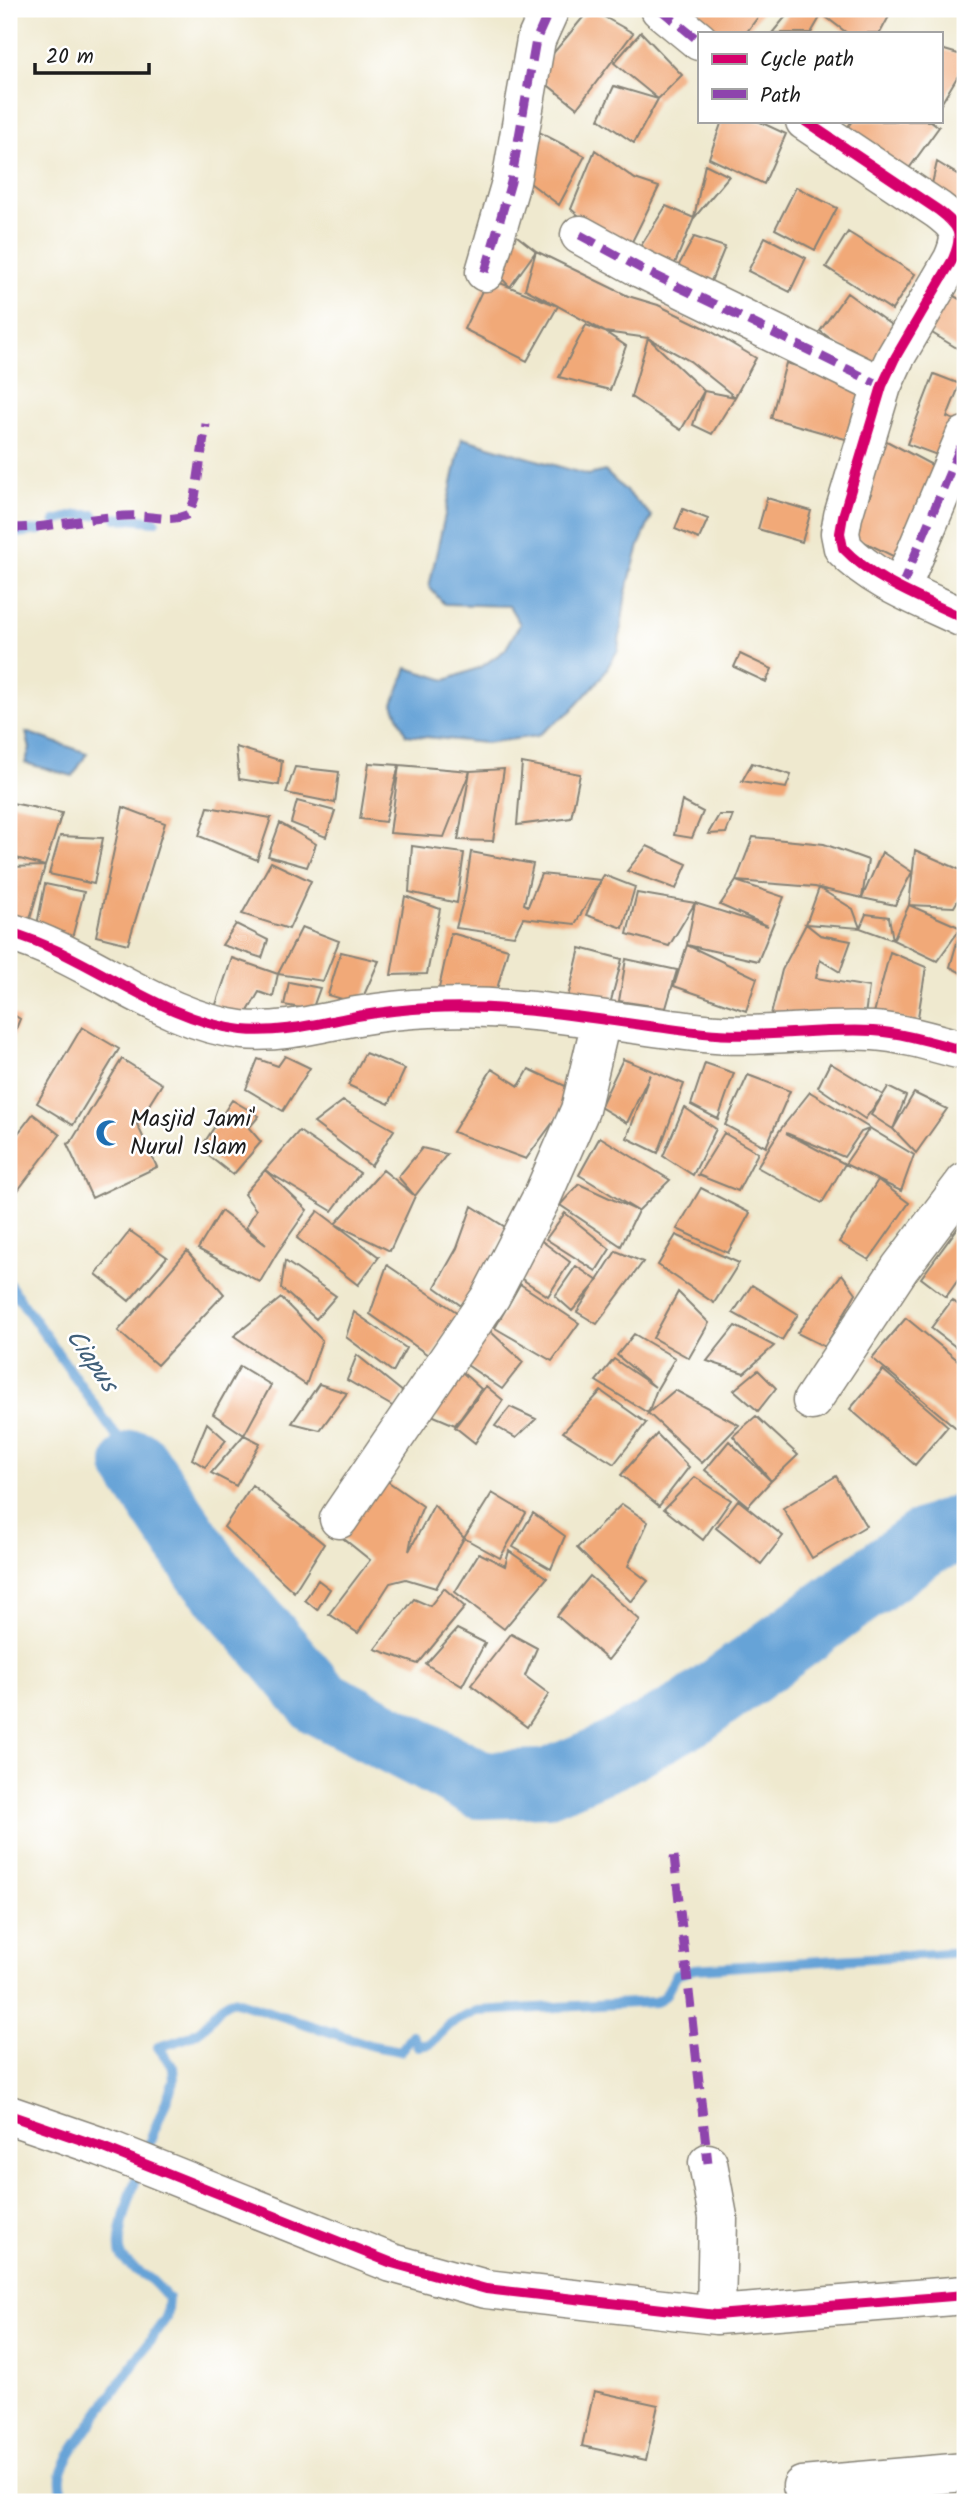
<svg xmlns="http://www.w3.org/2000/svg" width="974" height="2511" font-family="Kalam,sans-serif">
<rect width="100%" height="100%" fill="#fff"/>
<filter id="ink" filterUnits="userSpaceOnUse"><feTurbulence type="fractalNoise" baseFrequency=".0143" numOctaves="2"/><feDisplacementMap in="SourceGraphic" scale="14" xChannelSelector="R" yChannelSelector="G"/><feConvolveMatrix kernelMatrix="1 2 1 2 8 2 1 2 1" color-interpolation-filters="sRGB"/></filter>
<filter id="wash" filterUnits="userSpaceOnUse"><feTurbulence type="fractalNoise" baseFrequency=".00686" numOctaves="4" result="noise"/><feDisplacementMap in="SourceGraphic" scale="28" xChannelSelector="R" yChannelSelector="G"/><feGaussianBlur stdDeviation="1.57" result="paint"/><feColorMatrix in="noise" values="0 0 0 0 0 0 0 0 0 0 0 0 0 0 0 0 0 1.4 0 .05"/><feComposite in="paint" operator="in"/></filter>
<g filter="url(#wash)">
<rect width="100%" height="100%" fill="#efe9cf"/>
<!-- water -->
<path fill="#66a3d7" stroke="#41607a" stroke-width="2" d="M462,438L588,475L605,471L652,516L639,546L626,592L618,650L601,678L571,711L537,736L485,743L406,735L393,704L407,668L446,680L481,667L505,650L520,624L509,606L444,604L429,587Z
M26,732L87,753L73,776L25,763L30,749Z"/>
<g fill="none" stroke-linecap="round" stroke-linejoin="round">
<!-- stream -->
<path stroke="#66a3d7" stroke-width="10" d="M117,518L155,521
M55,521L78,515H94
M9,534L40,530
M9,1284L136,1464
M67,2502C54,2478 63,2466 76,2445L166,2318L168,2298C162,2291 156,2284 150,2279C140,2272 126,2266 121,2255C111,2227 162,2113 174,2081L173,2067L158,2047C172,2043 188,2039 200,2030C213,2021 216,2005 233,2000L373,2046L401,2051L412,2035L418,2046L430,2044L451,2023L477,2011L655,2002L665,1996L676,1975L694,1969L965,1952"/>
<!-- river -->
<path stroke="#66a3d7" stroke-width="68" d="M136,1464L207,1569L320,1702L480,1785L547,1783L613,1755L692,1712L925,1542L965,1526"/>
</g>
<g id="blocks">
<!-- building -->
<path fill="#f1a978" d="M590,9L633,33L577,108L535,75Z
M675,9H764L746,33H706Z
M792,9H893L880,33H847L822,14L811,33H772Z
M641,32L682,75L658,99L614,63Z
M941,49L965,56V64L941,104Z
M614,86L658,99L634,143L599,119Z
M722,121H758L786,134L764,184L709,158Z
M852,121H931L939,127L902,178L842,135Z
M537,131L585,156L559,205L522,177Z
M595,150L635,179L659,187L625,256L571,209Z
M937,162L965,179V232L929,197Z
M705,164L729,176L694,218Z
M796,187L837,208L815,250L775,229Z
M666,206L694,218L668,280L632,260Z
M508,229L536,251L510,287L558,306L525,289L536,251L628,296L658,305L707,329L756,358L735,397L690,361L648,338L605,332L558,306L527,361L464,329L488,278L510,287L491,267Z
M848,232L915,274L892,310L826,267Z
M694,237L725,247L707,291L674,274Z
M765,237L806,258L790,292L748,271Z
M847,293L905,335L878,373L820,331Z
M952,295L965,302V353L927,330Z
M586,325L605,332L626,346L610,390L559,377Z
M648,338L704,391L681,430L631,397Z
M786,363L871,387L856,442L771,418Z
M934,374L960,384L947,417L962,423L948,459L907,444Z
M704,391L735,397L712,434L693,425Z
M879,437L949,474L905,562L850,535L871,494L854,485Z
M767,498L811,511L802,542L758,529Z
M683,509L708,519L699,539L675,529Z
M740,654L772,669L766,682L734,667Z
M236,747L282,761L279,785L239,779Z
M369,763L399,765L385,822L360,819Z
M522,763L580,774L571,818L517,825Z
M752,763L791,775L786,788L742,781Z
M399,765L470,771L504,769L493,841L458,840L470,771L444,837L390,833Z
M295,767L339,772L335,803L286,793Z
M297,801L335,811L326,837L291,823Z
M682,801L703,812L692,838L674,835Z
M12,803L62,813L45,866L9,856V820Z
M123,807L165,823L128,944L96,936Z
M208,807L271,818L257,860L199,836Z
M719,815H733L726,833L708,834Z
M280,823L316,844L307,867L268,856Z
M60,836L103,838L94,884L49,874Z
M753,837L824,844L868,860L862,898L815,887L736,881L784,897L758,961L687,945L757,978L746,1011L674,986L687,945L695,903L768,926L720,905L736,881Z
M412,846L464,853L457,903L409,892Z
M647,846L687,864L676,889L627,871Z
M915,850L965,872V888L954,907L909,905L961,928L937,961L893,940L909,905Z
M471,852L533,864L524,904L528,906L541,874L601,880L604,875L635,887L623,928L586,915L601,880L575,924L523,918L514,936L456,928L465,893Z
M882,852L912,872L895,905L862,898Z
M271,862L311,881L289,929L242,914Z
M45,866L26,933L9,929V867Z
M45,884L84,892L72,938L37,925Z
M819,888L853,909L860,928L806,924L820,935L851,941L840,972L820,960L816,978L869,987L864,1022L767,1031L782,970L806,924Z
M637,893L695,903L669,946L627,934Z
M405,896L440,909L427,974L391,975Z
M866,914L889,917L893,940L860,928Z
M236,924L268,940L262,958L222,945Z
M302,927L339,941L323,981L278,974Z
M961,928L965,931V975L950,967Z
M451,933L508,949L497,989L439,988Z
M580,948L622,959L608,1012L567,1001Z
M341,952L379,961L360,1004L328,995Z
M890,952L926,967L917,1023L874,1013Z
M232,958L278,974L273,997L259,992L240,1025L212,1016Z
M626,959L677,970L666,1008L619,1001Z
M289,982L320,988L312,1010L284,1005Z
M9,1012L20,1019L9,1046Z
M82,1027L119,1049L73,1125L37,1103Z
M365,1053L405,1069L389,1104L348,1085Z
M285,1056L310,1068L283,1111L246,1089L258,1059L278,1066Z
M122,1059L162,1084L137,1124L157,1167L92,1198L67,1144L71,1142Z
M623,1059L684,1084L658,1153L627,1138L650,1074L627,1123L600,1107Z
M705,1063L734,1073L718,1119L691,1105Z
M830,1063L883,1095L888,1087L906,1096L893,1129L871,1115L883,1095L865,1119L818,1087Z
M492,1069L519,1086L529,1069L576,1091L526,1159L453,1132Z
M748,1075L790,1091L766,1147L725,1125Z
M810,1092L914,1155L901,1191L878,1180L909,1203L869,1260L839,1242L878,1180L845,1164L869,1129L861,1132L844,1157L786,1133L845,1164L822,1203L757,1167L780,1130Z
M914,1093L947,1109L916,1153L893,1129Z
M232,1100L259,1116L249,1128L261,1142L233,1175L200,1149Z
M343,1101L394,1130L371,1166L314,1123Z
M684,1107L716,1129L693,1175L663,1156Z
M33,1114L60,1135L9,1202V1145Z
M299,1131L360,1173L332,1211L265,1170Z
M724,1133L758,1153L738,1191L698,1175Z
M600,1137L670,1180L638,1211L579,1175Z
M422,1148L447,1154L415,1196L390,1251L335,1224L383,1170L415,1196L398,1177Z
M265,1170L307,1210L277,1253L260,1282L198,1249L221,1211L266,1245L246,1227L256,1210L244,1194Z
M579,1184L638,1211L621,1246L560,1205Z
M701,1188L750,1213L728,1253L677,1229Z
M472,1206L505,1227L487,1270L463,1307L435,1287L457,1248Z
M318,1211L379,1257L358,1285L297,1238Z
M565,1213L610,1249L596,1271L546,1239Z
M965,1218V1270L946,1297L921,1278Z
M130,1231L167,1257L129,1301L96,1274Z
M531,1233L570,1262L548,1296L511,1272Z
M676,1235L739,1263L714,1303L658,1265Z
M187,1251L224,1294L157,1365L118,1331Z
M616,1251L643,1262L597,1324L577,1312Z
M285,1261L336,1296L316,1319L281,1288Z
M387,1265L458,1313L431,1357L370,1314Z
M576,1266L598,1281L572,1311L555,1296Z
M842,1274L856,1293L825,1347L797,1333Z
M520,1284L579,1323L552,1361L495,1328Z
M752,1285L798,1314L782,1340L733,1313Z
M678,1292L709,1323L689,1358L653,1338Z
M281,1298L322,1340L306,1385L234,1336Z
M952,1300L965,1310V1354L931,1328Z
M354,1312L406,1348L393,1372L346,1337Z
M906,1318L965,1366V1425L960,1431L872,1358Z
M735,1326L774,1346L744,1373L707,1361Z
M490,1331L523,1362L502,1389L464,1363Z
M634,1334L675,1358L657,1389L648,1413L675,1390L739,1425L702,1463L648,1413L596,1381L614,1359L655,1387L617,1355Z
M357,1355L404,1393L394,1407L347,1380Z
M454,1365L481,1389L455,1425L422,1411Z
M240,1366L271,1385L244,1435L260,1443L236,1486L211,1473L244,1435L213,1414Z
M758,1370L776,1388L758,1411L734,1390Z
M883,1370L948,1426L915,1465L850,1409Z
M319,1384L347,1393L320,1430L292,1423Z
M486,1386L503,1400L475,1443L455,1427Z
M601,1391L646,1423L614,1464L563,1432Z
M510,1407L536,1419L516,1438L495,1426Z
M756,1416L798,1455L771,1481L733,1436Z
M207,1423L226,1440L205,1467L192,1459Z
M657,1434L689,1467L659,1506L621,1475Z
M729,1441L771,1481L748,1506L705,1470Z
M380,1476L423,1506L413,1530L409,1551L434,1505L464,1538L492,1493L526,1513L500,1558L464,1538L436,1588L406,1579L390,1583L358,1633L329,1614L370,1560L339,1535Z
M836,1476L866,1526L812,1558L783,1508Z
M695,1477L731,1500L703,1540L664,1509Z
M252,1485L324,1544L294,1592L224,1527Z
M738,1500L783,1536L761,1564L716,1528Z
M622,1504L648,1522L628,1566L648,1581L631,1602L577,1548Z
M533,1513L565,1536L551,1569L513,1547Z
M509,1551L547,1578L504,1629L455,1592L479,1553L505,1566Z
M590,1576L640,1620L608,1660L557,1616Z
M318,1580L330,1589L317,1610L305,1600Z
M444,1588L465,1607L418,1664L375,1649L414,1599L430,1606Z
M457,1629L485,1643L462,1686L426,1664Z
M511,1634L537,1648L525,1676L549,1694L527,1727L471,1685Z
M594,2391L658,2405L646,2460L582,2446Z"/>
</g>
</g>
<g filter="url(#ink)">
<use href="#blocks" fill-opacity="0" stroke="#868276" stroke-width="2"/>
<g fill="none" stroke-linecap="round" stroke-linejoin="round">
<defs>
<path id="minor" d="M660,9L699,41
M805,121L938,210C959,226 964,233 953,259L895,358L882,386L843,516L840,533L843,548C875,582 924,599 965,619
M580,235L642,269L882,386
M485,272L511,182L536,40L550,9
M901,588L965,436
M9,932C89,955 159,1020 242,1030C280,1034 320,1023 357,1016C381,1012 406,1009 430,1008C522,1003 613,1023 704,1033C760,1039 816,1028 873,1031C904,1033 935,1043 965,1051
M812,1401L900,1268L965,1182
M339,1519L491,1296L542,1197L580,1110L601,1021
M9,2115L102,2147L392,2263L486,2289L716,2315L965,2295
M708,2163L718,2217L716,2315
M802,2486L965,2472"/>
</defs>
<!-- minor casing -->
<use href="#minor" stroke="#868276" stroke-width="41"/>
<!-- minor -->
<use href="#minor" stroke="#fff" stroke-width="38"/>
<!-- quiet -->
<path stroke="#8e44ad" stroke-width="9" stroke-dasharray="18 9" stroke-linecap="butt" d="M660,9L699,41
M580,235L642,269L882,386
M485,272L511,182L536,40L550,9
M9,528C54,529 95,514 141,516C159,517 172,522 189,514L195,498L206,424
M901,588L965,436
M674,1856L708,2163"/>
<defs>
<path id="cycleway" d="M805,121L938,210C959,226 964,233 953,259L895,358L882,386L843,516L840,533L843,548C875,582 924,599 965,619
M9,932C89,955 159,1020 242,1030C280,1034 320,1023 357,1016C381,1012 406,1009 430,1008C522,1003 613,1023 704,1033C760,1039 816,1028 873,1031C904,1033 935,1043 965,1051
M9,2115L102,2147L392,2263L486,2289L716,2315L965,2295"/>
</defs>
<!-- cycleway casing -->
<use href="#cycleway" stroke="#fff" stroke-width="15"/>
<!-- cycleway -->
<use href="#cycleway" stroke="#d6006c" stroke-width="10"/>
</g>
</g>
<!-- icons -->
<defs>
<symbol id="mosque-bare" viewBox="-9 -9 18 18"><path d="M3.5-4.9A6 6 0 1 0 3.5 4.9A5 5 0 1 1 3.5-4.9Z" fill="#1f6fb2" stroke="#fff" stroke-width="2.5" paint-order="stroke"/></symbol>
</defs>
<g fill-rule="evenodd">
<use href="#mosque-bare" x="90" y="1114" width="38" height="38"/>
</g>
<g text-anchor="middle" dominant-baseline="central" stroke-width="5" stroke-linejoin="round" paint-order="stroke">
<!-- poi labels -->
<g font-size="24" fill="#1c1c1c" stroke="#fff" text-anchor="start">
<text x="130" y="1119">Masjid Jami'<tspan x="130" dy="28">Nurul Islam</tspan></text>
</g>
<!-- water labels -->
<g font-size="26" font-style="italic" fill="#41607a" stroke="#fff">
<text transform="translate(91 1361) rotate(55)">Ciapus</text>
</g>
</g>
<!-- margin -->
<rect width="974" height="2511" fill="none" stroke="#fff" stroke-width="35"/>
<!-- legend -->
<rect x="698" y="32" width="245" height="91" fill="#ffffff" stroke="#a4a4a4" stroke-width="2"/>
<rect x="712" y="54" width="35" height="10" fill="#d6006c" stroke="#a4a4a4" stroke-width="2"/>
<text x="760" y="66" font-size="21" fill="#1c1c1c">Cycle path</text>
<rect x="712" y="89" width="35" height="10" fill="#8e44ad" stroke="#a4a4a4" stroke-width="2"/>
<text x="760" y="102" font-size="21" fill="#1c1c1c">Path</text>
<!-- scale -->
<path d="M35 63v10h114v-10" fill="none" stroke="#1c1c1c" stroke-width="3.5"/>
<text x="46" y="63" font-size="21" fill="#1c1c1c" stroke="#ffffff" stroke-width="5" paint-order="stroke">20 m</text>
</svg>
